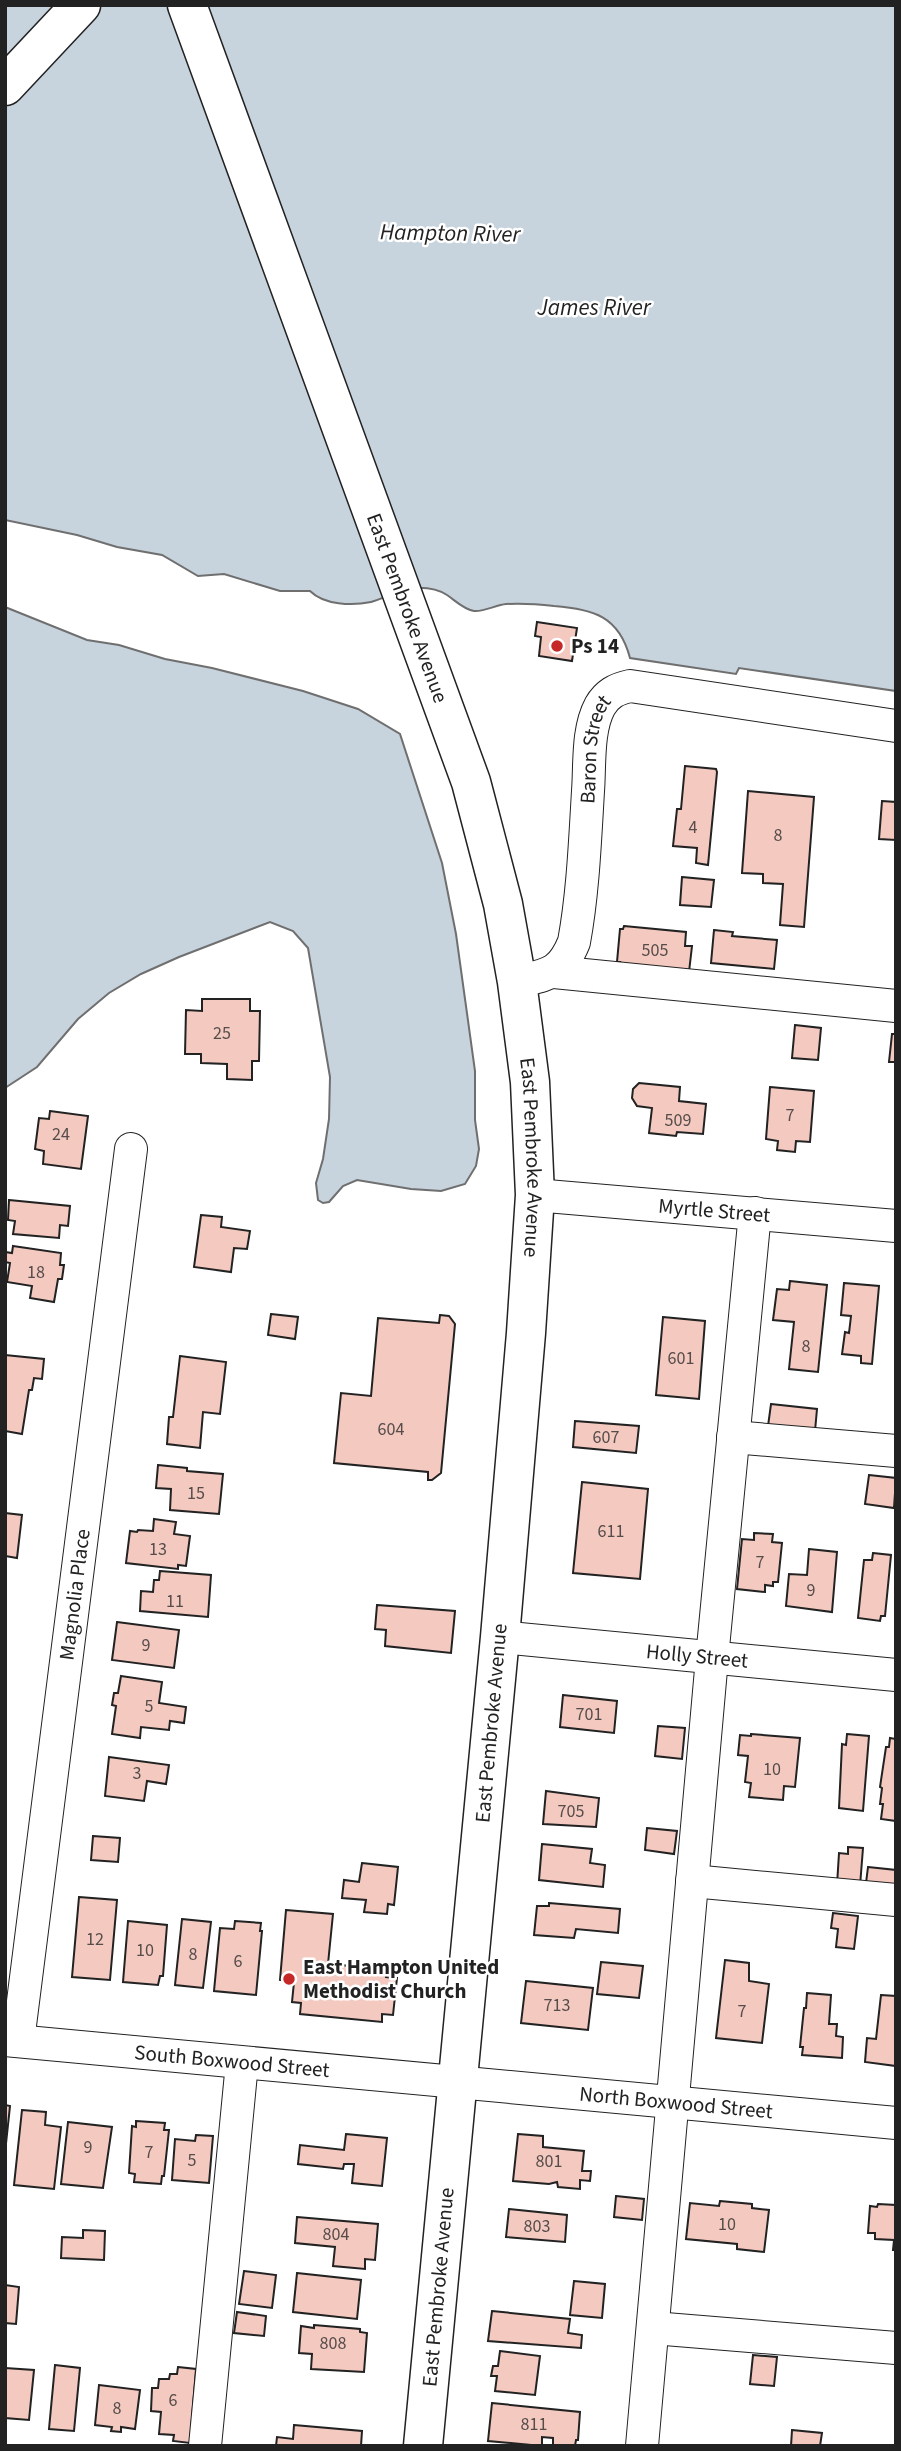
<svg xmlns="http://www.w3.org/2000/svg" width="901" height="2451" font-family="'Source Sans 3',sans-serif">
<rect width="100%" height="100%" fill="#fff"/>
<!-- water -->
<path fill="#c7d3dd" stroke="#6f6f6f" stroke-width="2" d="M5,5H896V691L739,668L736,674L630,658C619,616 593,609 554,606C537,604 522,603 506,604C496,605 484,612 474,611C463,609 456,601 447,595C437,588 423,587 411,588C398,589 384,599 371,602C352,606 324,605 310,591H280L224,574L198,576L162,555L117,547L77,535L5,520Z
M5,607L87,640L119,645L165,659L212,668L303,691L358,709L400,734L442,863L456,934L475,1071V1120L479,1149L476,1166L465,1184L441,1191L411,1189L357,1180L343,1186L329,1202L323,1203L318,1200L316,1183L323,1159L329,1119L330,1077L308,948L293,931L270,922L179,957L141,974L109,993L78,1019L37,1067L5,1088Z"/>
<!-- building -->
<path fill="#f3c9c0" stroke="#222" stroke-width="2" d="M537,622L577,628L572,661L539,656L541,637L535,636Z
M685,766L716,769L717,772L708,865L696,863L697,848L673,846L677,809H681Z
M748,791L814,797L804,927L780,925L783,884L763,883V874L742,873Z
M882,801L896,802V840L879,839Z
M682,877L714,880L711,907L680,905Z
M624,926L686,932L685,946H692L689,972L619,965L620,962H617L620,929H623Z
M714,930L733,932L732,936L777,940L774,969L711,963Z
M202,999H250V1011H260L259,1061H252V1080L227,1079V1064L201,1063V1054H185L186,1010L202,1011Z
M795,1025L821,1028L818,1060L792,1058Z
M892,1034H896V1062H889Z
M639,1083L680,1087L679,1101L706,1104L703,1134L677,1132L676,1136L649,1133L652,1108L637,1106L632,1098L633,1089Z
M770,1087L814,1091L810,1142L796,1141L795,1152L777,1150L778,1141L766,1139Z
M50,1111L88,1116L81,1169L43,1164L44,1151L35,1149L39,1118L49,1119Z
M9,1200L70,1206L68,1226L60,1225L59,1238L13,1234L15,1221L8,1220Z
M201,1215L222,1217L221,1227L250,1231L247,1249L234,1248L231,1272L194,1267Z
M13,1246L61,1253L60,1265H64L62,1279H58L54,1302L30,1298L32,1286L7,1282L10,1263L5,1262V1252L12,1253Z
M790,1281L827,1285L818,1372L789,1369L794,1322L773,1320L777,1289L789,1290Z
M844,1283L879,1286L872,1364L861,1363V1356L842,1354L845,1332L849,1333L851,1316L841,1315Z
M271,1314L298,1317L295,1339L268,1335Z
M440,1315L449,1316L455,1324L441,1473L432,1480H428V1472L334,1463L341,1393L371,1396L378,1318L439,1323Z
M663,1317L705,1321L699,1399L656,1395Z
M5,1355L44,1359L42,1379L34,1378L32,1390H29L22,1434L5,1431Z
M180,1356L226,1362L220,1414L203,1412L200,1448L167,1444L169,1417H173Z
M771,1404L817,1409L815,1431L768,1426Z
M575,1421L639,1426L636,1453L573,1447Z
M158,1465L187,1468V1471L223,1474L219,1514L170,1510L171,1489L156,1488Z
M869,1475L896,1478L894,1508L865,1504Z
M582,1482L648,1489L640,1579L573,1573Z
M5,1513L22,1515L17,1558L5,1556Z
M154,1519L176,1522L174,1534L190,1536L186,1566L178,1565V1569L126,1563L130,1531L137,1532L138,1530L153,1531Z
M754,1533L773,1534L772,1542L782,1543L778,1582H773V1586L765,1585V1592L737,1589L742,1539L754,1540Z
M809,1549L837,1552L832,1612L786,1606L789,1574L807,1575Z
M873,1553L891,1555L885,1616H881L880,1621L858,1618L864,1560H872Z
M160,1571L211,1575L208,1617L140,1611L141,1591L153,1592L154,1580H159Z
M377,1605L455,1611L451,1653L385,1646L386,1630L375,1629Z
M117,1622L179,1630L174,1668L112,1660Z
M121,1676L162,1682L159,1703L186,1707L184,1723L170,1721L169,1730L141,1727L140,1738L112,1734L116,1706L112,1705L114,1693H118Z
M563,1695L617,1701L614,1733L560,1727Z
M658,1726L685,1728L682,1759L655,1756Z
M751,1734L800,1738L795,1787L784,1786L783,1800L749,1797L751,1783L745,1782L748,1756L738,1755L740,1735L751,1736Z
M847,1734L869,1736L863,1811L839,1808L842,1744L846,1745Z
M890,1738L896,1739V1821L881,1819L883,1804H880L882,1788L880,1787L886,1747H889Z
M109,1757L169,1765L166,1784L147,1781L144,1801L105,1796Z
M546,1791L599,1798L596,1827L543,1824Z
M647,1828L677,1831L674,1854L645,1850Z
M93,1836L120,1838L118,1862L91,1860Z
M542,1844L592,1849L590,1863L605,1865L603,1887L539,1880Z
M848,1847L863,1848L860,1886L837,1885L839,1853L848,1854Z
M362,1863L398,1867L394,1905L388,1904L387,1914L364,1912L366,1900L342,1898L344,1880L359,1882Z
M868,1867L896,1870V1894L865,1891Z
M79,1897L117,1900L110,1980L72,1977Z
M549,1903L620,1909L618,1933L576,1929L574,1938L534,1935L537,1906H549Z
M286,1910L333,1914L328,1964L387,1969L386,1977L397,1978L393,2015L382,2014V2022L300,2014L301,2003L292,2002L294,1982L280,1980Z
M833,1913L858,1916L854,1949L836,1947L838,1929L831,1928Z
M182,1919L211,1922L203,1988L175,1985Z
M128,1921L167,1925L163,1976H160L158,1985L123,1982Z
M235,1921L261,1923L260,1931H262L256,1995L214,1991L220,1928L234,1929Z
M725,1960L749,1963V1981L769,1984L762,2043L716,2038Z
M601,1962L643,1966L639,1998L597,1994Z
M526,1981L593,1988L588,2030L521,2023Z
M807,1993L831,1995L829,2024H837L836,2036L843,2037L842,2058L802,2055L803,2047H800L804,2008H806Z
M881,1995L896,1996V2066L865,2062L867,2038L876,2039Z
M5,2105L10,2106L5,2153Z
M22,2110L46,2112L45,2125L61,2127L54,2189L14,2185Z
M136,2121L165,2123L164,2130H169L164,2176H162L161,2184L134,2182L135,2174L129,2173L132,2126L136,2127Z
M68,2122L112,2127L103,2188L61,2184Z
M346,2134L387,2138L382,2186L352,2183L354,2164H344L343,2169L298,2164L300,2145L344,2150Z
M518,2134L543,2136V2147L584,2151L582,2171H591L590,2181L580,2180V2189L558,2187L557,2182L549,2184L513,2181Z
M196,2135L213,2136L209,2183L172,2180L175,2139L195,2141Z
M616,2196L644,2199L642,2220L614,2217Z
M720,2201L752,2204V2208L769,2210L764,2252L737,2249V2244L686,2239L690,2203L719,2206Z
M878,2204L896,2205V2250H893L894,2240L875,2239V2233H868L870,2206L877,2207Z
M509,2209L567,2215L565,2242L506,2237Z
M297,2217L378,2224L375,2260L365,2259V2269L333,2266L335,2247L295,2243Z
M83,2230L105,2231L104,2260L61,2258L62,2237L83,2238Z
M244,2271L276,2275L272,2308L239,2304Z
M297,2273L361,2280L357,2319L293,2312Z
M574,2281L605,2284L602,2318L570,2315Z
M5,2285L19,2287L16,2324L5,2323Z
M492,2311L570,2319L568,2333L582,2335L581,2348L488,2341Z
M237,2312L266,2316L264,2336L234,2333Z
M314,2325L360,2329V2332L367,2333L364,2372L311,2369L312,2354L299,2353L301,2326L314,2328Z
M500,2351L540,2356L535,2395L495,2391L497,2376H491L493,2366H498Z
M753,2355L777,2357L774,2386L750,2384Z
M55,2365L80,2368L74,2431L49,2429Z
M178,2367L196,2369L190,2443L173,2441L174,2435L159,2434L161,2412L151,2411L152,2388H158L159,2379H169L170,2374H177Z
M5,2368L34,2370L29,2420L5,2418Z
M99,2385L140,2390L135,2429L121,2427V2432L111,2431L112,2427L95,2425Z
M492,2403L580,2412L578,2440H576L575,2446H553V2438L542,2437V2446L488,2441Z
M294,2425L362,2431L361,2446H276L277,2437L293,2439Z
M792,2430L822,2433L820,2446H791Z"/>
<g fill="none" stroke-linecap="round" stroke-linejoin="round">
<defs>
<g id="minor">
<path d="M554,972L896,1006"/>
<path id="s1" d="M517,982C549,974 561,974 574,942C583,893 585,841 588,791C590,765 587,730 600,706C607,694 616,689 630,686L896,726"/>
<path id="s2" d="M535,1195L896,1226"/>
<path d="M733,1437L896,1451"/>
<path id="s3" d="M500,1637L896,1675"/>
<path d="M692,1881L896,1900"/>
<path id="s4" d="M5,2040L896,2123"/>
<path id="s5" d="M18,2041L131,1149"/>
<path d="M653,2328L896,2348"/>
<path d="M205,2446L242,2063"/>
<path d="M642,2446L712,1658L755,1213"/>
</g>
<g id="major">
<path id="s6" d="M187,5L471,782L503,904L517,982L530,1082L535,1195L526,1333L500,1637L423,2446"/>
</g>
<path id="highway" d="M5,86L81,5"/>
</defs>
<!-- minor casing -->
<use href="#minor" stroke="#222" stroke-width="34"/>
<!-- major casing -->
<use href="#major" stroke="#222" stroke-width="41"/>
<!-- highway casing -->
<use href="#highway" stroke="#222" stroke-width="41"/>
<!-- minor -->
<use href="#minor" stroke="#fff" stroke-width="32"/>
<!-- major -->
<use href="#major" stroke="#fff" stroke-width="38"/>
<!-- highway -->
<use href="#highway" stroke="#fff" stroke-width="38"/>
</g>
<!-- markers -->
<g fill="#c62828" stroke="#fff" stroke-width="2.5">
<circle cx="557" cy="646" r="7"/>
<circle cx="289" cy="1979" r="7"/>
</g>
<g text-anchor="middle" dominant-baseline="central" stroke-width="5" stroke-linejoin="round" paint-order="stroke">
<!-- number labels -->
<g font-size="18" fill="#564c4a">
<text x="693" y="827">4</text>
<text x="778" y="835">8</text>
<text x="655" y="950">505</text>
<text x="222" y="1033">25</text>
<text x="790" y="1115">7</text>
<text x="678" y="1120">509</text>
<text x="61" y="1134">24</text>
<text x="36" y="1272">18</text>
<text x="806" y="1346">8</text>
<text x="681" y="1358">601</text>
<text x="391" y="1429">604</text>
<text x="606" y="1437">607</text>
<text x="196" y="1493">15</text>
<text x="611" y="1531">611</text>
<text x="158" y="1549">13</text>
<text x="760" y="1562">7</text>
<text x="811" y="1590">9</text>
<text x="175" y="1601">11</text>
<text x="146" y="1645">9</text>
<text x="149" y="1706">5</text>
<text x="589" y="1714">701</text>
<text x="772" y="1769">10</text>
<text x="137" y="1773">3</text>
<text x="571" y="1811">705</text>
<text x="95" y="1939">12</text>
<text x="145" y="1950">10</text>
<text x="193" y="1954">8</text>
<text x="238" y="1961">6</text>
<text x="557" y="2005">713</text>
<text x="742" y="2011">7</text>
<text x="88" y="2147">9</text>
<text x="149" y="2152">7</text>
<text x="192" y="2160">5</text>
<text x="549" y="2161">801</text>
<text x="727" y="2224">10</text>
<text x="537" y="2226">803</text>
<text x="336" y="2234">804</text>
<text x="333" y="2343">808</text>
<text x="173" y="2400">6</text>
<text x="117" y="2408">8</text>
<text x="534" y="2424">811</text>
</g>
<!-- street labels -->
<g font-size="21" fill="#222" stroke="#fff">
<text stroke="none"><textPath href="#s6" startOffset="642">East Pembroke Avenue</textPath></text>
<text stroke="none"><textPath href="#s1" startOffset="268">Baron Street</textPath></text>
<text stroke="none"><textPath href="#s6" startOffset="1209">East Pembroke Avenue</textPath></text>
<text stroke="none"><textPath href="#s2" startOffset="180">Myrtle Street</textPath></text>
<text stroke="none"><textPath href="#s5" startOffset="450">Magnolia Place</textPath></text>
<text stroke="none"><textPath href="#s3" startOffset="198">Holly Street</textPath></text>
<text transform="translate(491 1723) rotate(-85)">East Pembroke Avenue</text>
<text stroke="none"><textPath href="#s4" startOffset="228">South Boxwood Street</textPath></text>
<text stroke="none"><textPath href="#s4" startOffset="674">North Boxwood Street</textPath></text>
<text transform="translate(438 2287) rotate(-85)">East Pembroke Avenue</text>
</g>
<!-- poi labels -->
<g font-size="21" font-weight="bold" fill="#222" stroke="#fff" text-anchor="start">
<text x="571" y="646">Ps 14</text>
<text x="303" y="1967">East Hampton United<tspan x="303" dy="24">Methodist Church</tspan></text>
</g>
<!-- water labels -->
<g font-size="23" font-style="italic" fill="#222" stroke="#fff">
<text transform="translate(450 233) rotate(1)">Hampton River</text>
<text x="594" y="307">James River</text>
</g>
</g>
<!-- border -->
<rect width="901" height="2451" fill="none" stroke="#222222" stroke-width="14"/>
</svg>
